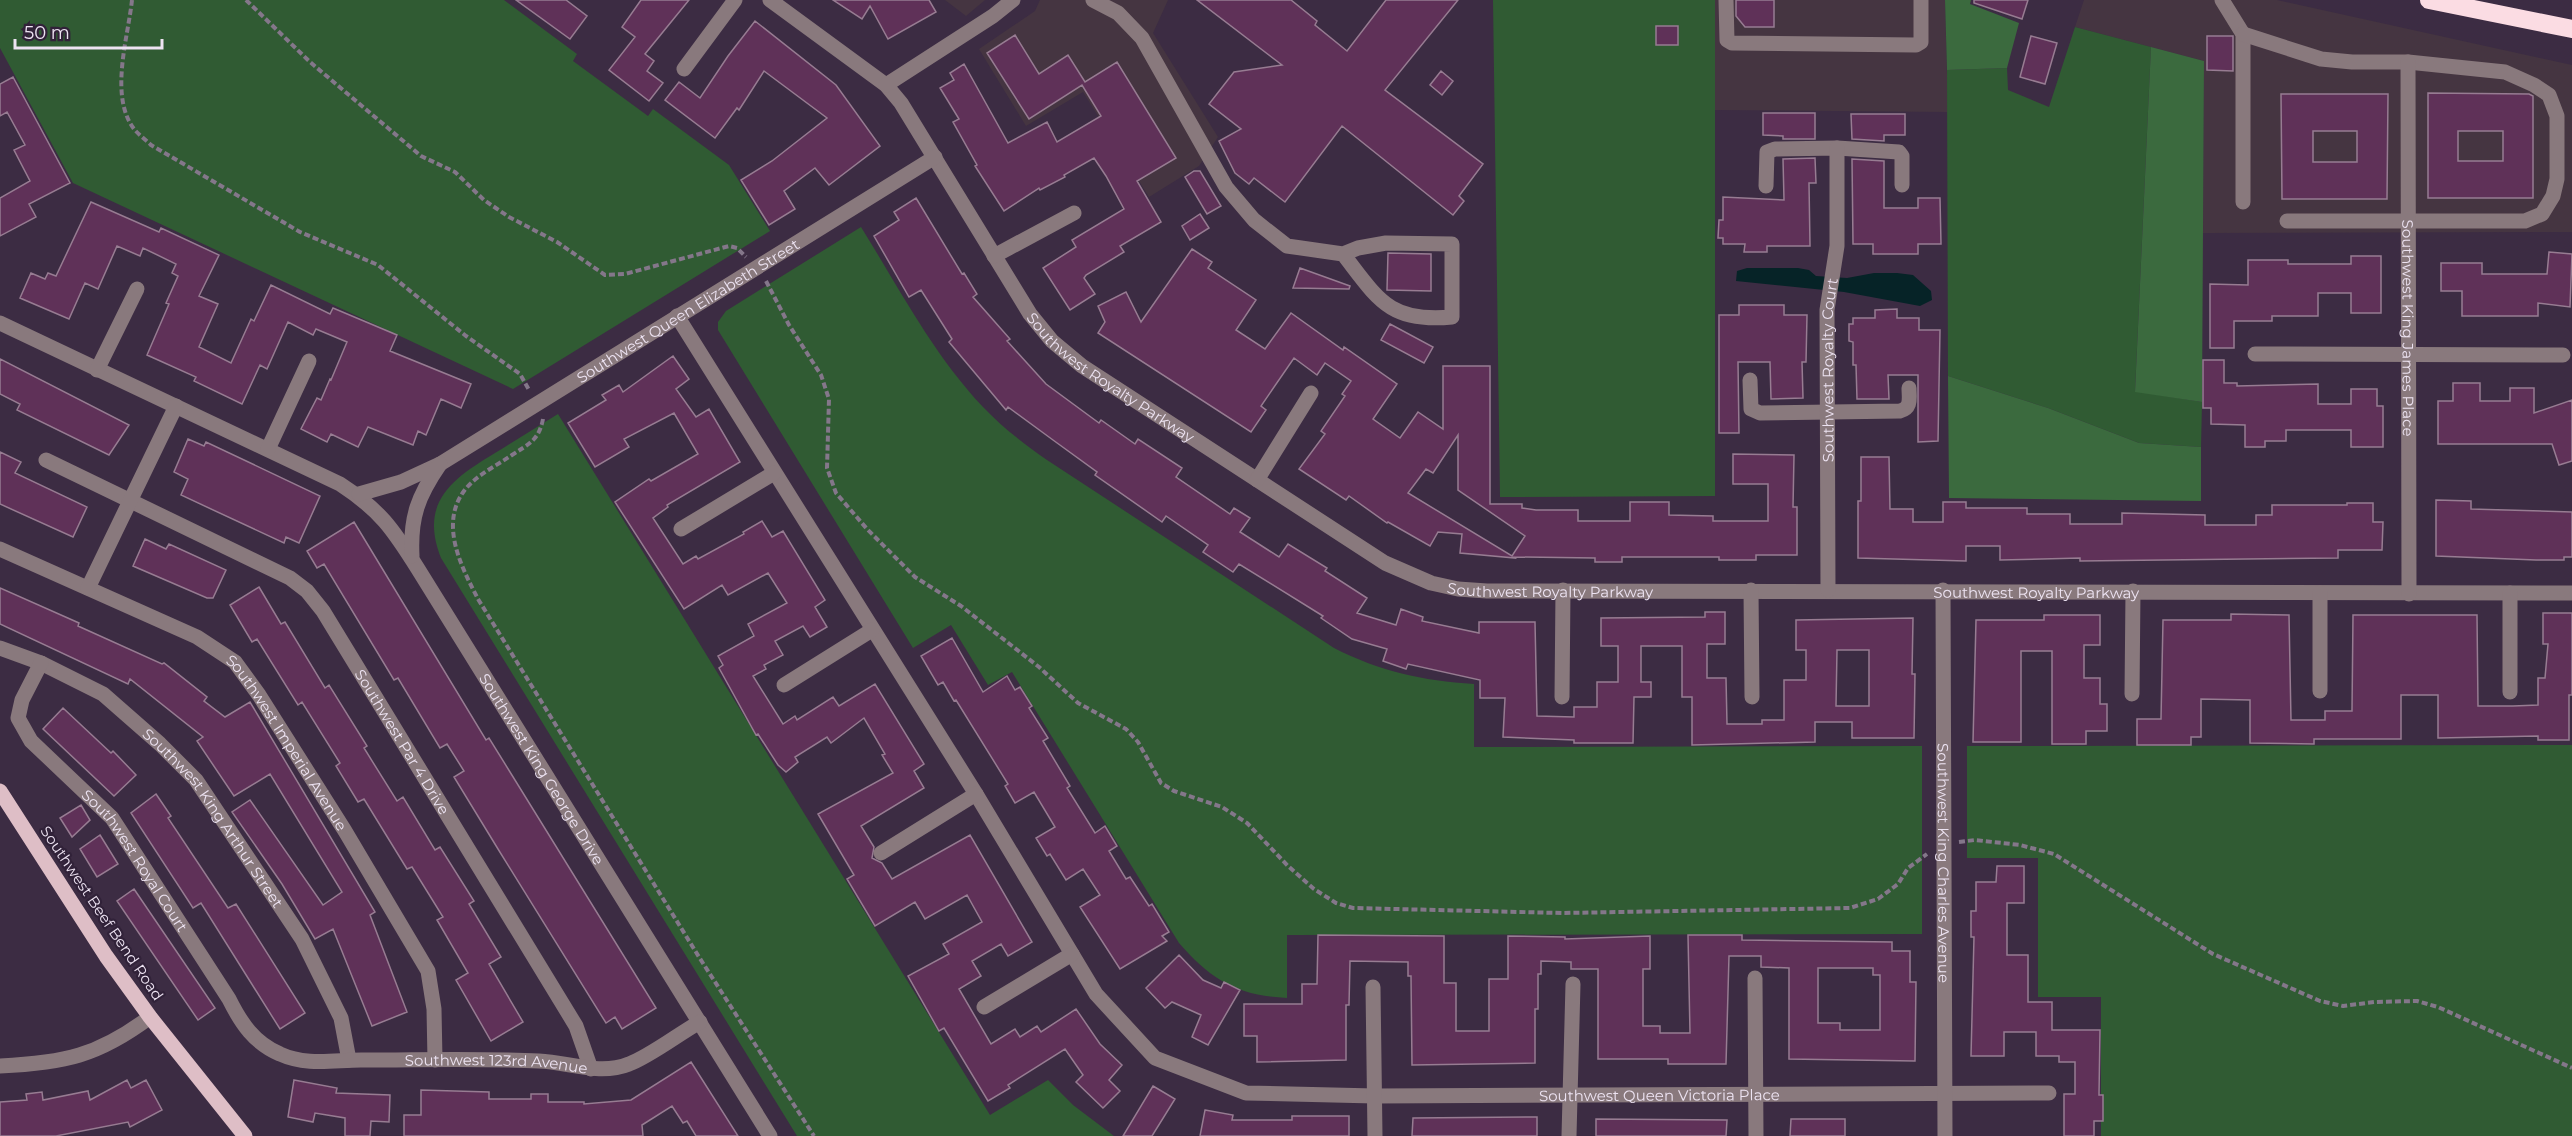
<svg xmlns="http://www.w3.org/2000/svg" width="2572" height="1136" font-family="Montserrat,sans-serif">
<rect width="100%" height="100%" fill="#3c2c43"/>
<!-- commercial -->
<path fill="#453541" d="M945,0H985L966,16Z
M1040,0H1168L1153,33L1218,137L1199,166L1149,197L1083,92L1026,126L979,49L1035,11Z
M1715,0H1945L1948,112L1715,110Z
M2084,0H2277L2572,65V232L2203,233L2204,61L2075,27Z"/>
<!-- green -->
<path fill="#305b33" d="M0,0H504L577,54L573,61L648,116L653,109L729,165L770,231L513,389L73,183L0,48Z
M1493,0H1715V496L1500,497Z
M2075,27L2151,47L2135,391L2202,402L2201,447L2139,443L2048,408L1948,376L1947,70L2007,68L2008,90L2049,107Z
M861,227C899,288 933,354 983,407C1002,427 1024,444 1047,460L1334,648C1379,671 1423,681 1474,684V747L1922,746V934L1287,935V998C1238,996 1210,979 1179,943L1012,672L988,685L951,625L913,648L718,330V322L726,311Z
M558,414L990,1115L1048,1080L1073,1105L1114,1136H797L441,558C419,502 452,479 495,453C516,440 537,427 558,414Z
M2572,745V1136H2101V997H2038V858H1967V746Z"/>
<!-- forest -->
<path fill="#3b6a3e" d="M1945,0H1971L1970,4L2019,23L2007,68L1947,70Z
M2151,47L2204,61L2202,402L2135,392Z
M1948,376L2048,408L2139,443L2201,447V501L1949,498Z"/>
<!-- water -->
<path fill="#062327" d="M1747,268H1798L1809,270L1816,276L1847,278L1874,273H1897L1913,275L1931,291L1932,300L1920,306L1844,292L1736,281L1737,271Z"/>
<!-- building -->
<path fill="#5f3158" stroke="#977c92" stroke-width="1.5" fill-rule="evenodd" d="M516,0H566L587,16L570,39Z
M641,0H689L645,54L654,61L647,71L663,83L649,101L609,70L635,37L622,27Z
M833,0H929L936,12L888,39L870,6L862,19Z
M1197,0H1291L1317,21L1315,25L1347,51L1386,0H1458L1385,90L1483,164L1459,196L1464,201L1453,215L1342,126L1285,202L1254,178L1249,184L1235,173L1219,141L1241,129L1209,104L1234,72L1282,65Z
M1736,0H1774V27H1745L1736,16Z
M1974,0H2028L2022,19L1974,3Z
M755,21L836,85L880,146L829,185L815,168L784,191L795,209L769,225L741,180L772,161L827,118L764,71L739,110L737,108L715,138L665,100L679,82L700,98L728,56Z
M1656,26H1678V45H1656Z
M1015,35L1039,74L1068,55L1085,82L1117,62L1176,158L1137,181L1161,222L1120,246L1124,252L1086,275L1084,278L1095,294L1070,310L1043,268L1076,247L1072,240L1124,209L1106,176L1094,158L1064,175L1065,177L1040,190L1039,188L1004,211L975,166L977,165L953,122L959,119L940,88L954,80L950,73L964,64L1008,143L1047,122L1057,142L1101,116L1082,85L1029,119L987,53Z
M2031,36L2057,43L2045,84L2020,77Z
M2207,36H2233V71L2207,70Z
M1441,71L1453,81L1442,95L1430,85Z
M13,77L70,183L29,204L36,217L0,236V198L30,181L14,150L25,145L7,112L0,116V84Z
M2428,93L2529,94L2533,96V198H2428ZM2458,131H2503V161H2458Z
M2281,94H2388L2387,199H2282ZM2313,131H2357V162H2313Z
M1763,113H1815V139H1783V136L1763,135Z
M1851,114H1905V135H1884V141L1852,139Z
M1815,158L1816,183H1809L1810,246H1767V252H1744L1745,244H1723V238H1718L1719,220H1723V197L1784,200L1783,159Z
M1852,159L1884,161V208H1918V198H1940L1941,244H1918V254H1873V244H1853Z
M1194,171H1200L1221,206L1207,214L1185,177Z
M916,198L962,274L964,273L977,294L973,297L1010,339L1007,341L1046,384L1099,423L1101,420L1135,444L1138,439L1182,468L1176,477L1230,514L1234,508L1250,518L1240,532L1279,557L1288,544L1327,568L1325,571L1367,598L1357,613L1396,625L1401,609L1423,617L1422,621L1479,633V622H1535L1537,716L1574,717V707H1597V682H1618V646H1601V618L1705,617V612H1725V644H1707V678H1726L1727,724H1762V720H1784V680H1806V650H1796V620L1913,618L1912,674H1915L1914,738H1852V722H1815V742L1692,745V697H1682V646H1641V682H1651V697H1634L1633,743H1574V740L1503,737L1505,698H1480V680L1408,664L1406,669L1383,661L1387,649L1352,639L1321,618L1323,616L1239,564L1233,572L1203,552L1208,545L1166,516L1162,522L1095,475L1097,472L1053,440L1008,407L1006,410L949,342L952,339L921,290L909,297L874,236L899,220L894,212ZM1837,650H1869V706H1836Z
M91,202L159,232L161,228L219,255L199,296L218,304L199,347L231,363L251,319L254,321L271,285L330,314L333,308L397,335L390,351L471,384L461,408L441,399L426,435L418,431L413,445L368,427L358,447L331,434L327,442L301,429L317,398L321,400L330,379L331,380L347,342L316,329L313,335L288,322L267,369L260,365L242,404L194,381L196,377L147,355L169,304L166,303L178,276L172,273L176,264L143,248L140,256L117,246L98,289L85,283L69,319L20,298L31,273L45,279L48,273L56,276Z
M1200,214L1209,228L1190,240L1182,226Z
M1192,249L1212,262L1208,268L1256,300L1236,330L1265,349L1291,313L1343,350L1344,347L1397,384L1373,419L1400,438L1418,412L1443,429V366H1490V504H1522V508L1536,510H1578V521H1630V502H1669V515L1713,516V521H1768V484H1733V454L1794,455L1793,507H1797V555H1756V560H1719V557H1622V562H1595V558L1514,557L1515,558L1460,553L1462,534L1438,532L1430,546L1388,522L1387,523L1349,496L1346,500L1299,469L1325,434L1321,431L1345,396L1342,394L1351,381L1325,363L1317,375L1294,358L1261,406L1266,410L1251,432L1098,333L1105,322L1098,306L1126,292L1141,322ZM1458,435V490L1525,536L1512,556L1408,493L1426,469L1433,473Z
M2549,252L2572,254L2570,307L2538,303V316H2462V291H2441V263H2482V274H2547Z
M1388,253L1431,254V291L1387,290Z
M2351,256H2381V313H2351V293H2318V316H2272V321H2234V348H2210V284L2248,285V260H2288V264H2351Z
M1300,268L1350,286L1349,289L1293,288Z
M1739,305H1784V315H1807L1806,362H1802L1803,398L1771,399L1770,362H1738L1739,433H1719V315H1739Z
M1897,309V318H1919V330H1940L1938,441L1918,442V375H1888L1889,399H1857L1856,365H1853V342L1849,341V324H1853V318H1875V310Z
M1390,324L1433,347L1424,363L1381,340Z
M673,356L689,379L676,389L696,417L709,409L740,462L667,505L668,507L653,518L683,564L696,556L698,559L744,534L743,532L762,521L772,537L783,531L825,600L815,607L827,627L810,637L803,626L775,641L783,655L764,665L766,669L753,676L783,724L795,716L797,720L833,697L839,706L875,684L924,764L914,771L924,788L861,826L874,847L872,858L882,863L892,879L970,835L1032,942L1008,956L1001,944L972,961L981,976L959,989L991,1044L1015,1029L1020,1037L1037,1026L1041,1032L1076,1009L1100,1044L1122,1065L1109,1080L1120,1091L1103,1108L1076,1082L1083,1075L1065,1049L1008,1085L1010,1088L988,1101L944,1028L939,1031L908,976L949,954L943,944L982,922L967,895L925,919L915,902L875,926L847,879L854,875L818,814L893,773L882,755L885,754L864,718L831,743L827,737L795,757L798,762L786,772L778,765L758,734L756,735L719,668L723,665L718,656L754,636L748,624L787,603L768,573L728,595L722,585L684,609L615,502L649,479L651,481L698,454L674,413L624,439L629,447L595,467L568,423L606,400L602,395L619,385L623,392Z
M0,359L129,425L109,455L17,410L20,404L0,394Z
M2203,360H2224V383H2237V386L2318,384V404H2351V389H2377V406H2383V447H2351V430H2286V441H2265V447H2245V425L2211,424V408H2203Z
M2453,383H2480V401H2510V388H2534V413L2572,400V461L2559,465L2552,444H2438V401H2453Z
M188,439L204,446L206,442L320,496L299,543L286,537L284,543L181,495L188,479L174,472Z
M0,452L21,462L15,473L87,507L73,537L0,504Z
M1861,457H1889L1890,509H1913V522H1943V502H1966V508H2027V514H2070V524H2122V513L2205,515V525H2256V515H2272V505H2347V503H2373V522H2383L2382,550H2338V558L2080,561V558L2000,560V546H1966V561L1858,558V501H1861Z
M2436,500L2471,501V509L2572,512V557H2564V560H2536L2436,556Z
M354,522L486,740L489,738L656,1008L622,1029L615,1017L606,1023L498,849L454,777L464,771L447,744L440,748L398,678L394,680L324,564L317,568L307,551Z
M145,539L166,549L169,544L226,570L213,598H207L133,566Z
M259,587L281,624L285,622L325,688L329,685L367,746L364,748L397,801L403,797L435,850L440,847L474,901L469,904L501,957L489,964L523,1022L491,1041L456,980L468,973L437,920L443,917L412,867L407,869L364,799L358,802L336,766L340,763L302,702L298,705L257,639L252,642L230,605Z
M0,588L79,623L78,626L162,664L164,663L207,697L204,701L225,717L250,702L375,912L370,915L407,1012L372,1026L333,929L315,939L282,884L232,812L250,800L323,905L342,892L270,774L234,796L197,741L203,737L130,679L128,684L0,624Z
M2543,613H2572V695H2569V740H2538V736L2438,738V695H2401V739H2314V744L2250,743V700L2201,699V737H2191V745H2137V719H2161L2163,620H2231V614L2289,615L2291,720H2325V711H2352L2353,615H2477L2478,706H2513L2538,705V678H2545L2548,644H2543Z
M2044,615H2100V645H2084V678H2100V704H2107V731H2086V744H2052V651H2021V742H1973L1976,620H2044Z
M952,638L983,692L1007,676L1015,690L1020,687L1032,706L1029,708L1048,738L1043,741L1070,786L1067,788L1095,833L1105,826L1117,846L1109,851L1126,879L1130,877L1149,906L1152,904L1169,932L1162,936L1167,941L1120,969L1080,907L1100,895L1083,869L1066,880L1050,854L1047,856L1036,838L1055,827L1034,792L1015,803L1005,786L1008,784L956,700L954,701L943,682L938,685L921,656Z
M63,708L111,753L113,751L136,775L114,796L43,729Z
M156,794L171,816L168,818L228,908L236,904L305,1013L280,1029L201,903L193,908L131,813Z
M81,805L90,820L72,837L60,818Z
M100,835L118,864L97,877L80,849Z
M1997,866H2024V903H2007V955H2028V1002H2052V1030H2100L2099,1095H2103V1121H2094V1136H2064V1094H2075V1062H2059V1056H2036V1032H2004V1056H1971L1974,937H1971V911H1976V882H1996Z
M134,889L215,1008L198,1020L117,901Z
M1318,935L1444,936V983H1456V1031H1489V979H1508V936L1565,937V939L1650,936V969H1643V1026H1660V1033H1690L1688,935H1742V940L1892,942V951H1910V982H1916L1915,1061L1789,1059V968L1761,967V956H1729L1726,1064H1668V1059H1598V969H1571V962L1541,961V974H1538V1009H1535V1063L1412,1065L1411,976H1408V962L1350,961L1349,1005H1346V1060L1257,1062V1036H1244V1004H1302V984H1317ZM1818,968H1873V975H1880V1030H1840V1023H1818Z
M1179,955L1203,980L1221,988L1224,982L1240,990L1208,1045L1192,1037L1201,1015L1172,1002L1165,1008L1146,988Z
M691,1062L738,1136H696L687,1121L683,1123L672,1106L642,1125L643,1136H404V1115H421V1090L489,1092V1099H531V1094H548V1102H584V1104L631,1100Z
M127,1080L131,1088L146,1080L162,1110L130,1127L128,1122L56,1136H0V1102L27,1100L26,1094L42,1092L43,1100L88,1091L90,1100Z
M294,1080L337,1088L336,1093L390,1095L389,1122L371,1121L370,1136H345V1118L315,1113L313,1122L288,1117Z
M1153,1086L1175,1099L1152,1136H1123Z
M1205,1110L1233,1115L1232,1120H1292V1116H1349V1136H1200Z
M1537,1117V1136H1412L1413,1118Z
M1596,1119L1727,1120L1726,1136H1596Z
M1791,1119H1845V1136H1790Z"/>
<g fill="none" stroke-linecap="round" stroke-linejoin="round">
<!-- path -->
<path stroke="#84778a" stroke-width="4" stroke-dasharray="6 3" stroke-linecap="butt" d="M132,0C128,38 109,96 134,129C139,135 146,140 151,145L300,232L378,265L466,336L520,374L529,390
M246,0L310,62L421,156L455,172L484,200L509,217L557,242L605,275L625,274L729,246L737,248L746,257
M766,281L789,325L821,375L829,399L827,468L836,493L867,529L915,577L961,606L1039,667L1078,703L1126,729L1138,742L1161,783L1174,791L1222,807L1247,823L1288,866L1314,889L1336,903L1353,908L1562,913L1850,908L1878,899L1898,884L1908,868L1927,854
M543,419C539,440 529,444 512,455C496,466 476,475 464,491C439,525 462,568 478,599L699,957L814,1136
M1959,842L1975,840L2020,845L2054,854L2213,954L2320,1001L2343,1006L2374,1002L2417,1001L2438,1007L2572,1068"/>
<!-- minor -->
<g stroke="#89797d" stroke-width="15">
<path id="s1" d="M770,0L886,85L901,103L1030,314L1052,341L1082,366L1385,563L1431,583L1458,589L1487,591L2572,593"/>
<path d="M1093,0L1118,13L1142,38L1226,187L1254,220L1287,246L1343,254L1358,248L1386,243L1452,244V317C1389,323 1378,299 1343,254"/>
<path d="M1726,0L1727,40L1732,43L1916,45L1921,42V0"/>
<path d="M2222,0L2243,34V202"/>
<path d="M2243,34L2321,59L2352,62H2408L2505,72L2534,85L2549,95L2557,116V179L2553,196L2542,214L2525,221H2287"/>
<path id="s2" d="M2408,62L2409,594"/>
<path d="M684,69L735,0"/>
<path d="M886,85L993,16L1013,0"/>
<path d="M1766,186L1767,152L1775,149L1837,148L1899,152L1902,156V185"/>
<path d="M994,256L1074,213"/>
<path id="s3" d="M677,316L976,794L1096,994L1155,1058L1246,1093L1375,1096L2049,1093"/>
<path id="s4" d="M0,323L340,484C380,510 393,529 418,569L770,1136"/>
<path d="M2255,354L2563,355"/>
<path d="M97,370L137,289"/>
<path d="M1750,380L1751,409L1760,413L1900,411C1912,408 1909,398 1909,388"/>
<path d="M268,449L309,361"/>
<path id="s5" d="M46,460L290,578L307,591L323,611L576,1026L591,1069"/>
<path d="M1257,480L1311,393"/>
<path id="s6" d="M359,494L401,482L440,464L935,157"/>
<path d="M681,529L774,473"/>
<path id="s7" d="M0,549L197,637L235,662L259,695L345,831L428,971L434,1009L435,1060"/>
<path d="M412,556C410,517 418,496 440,464"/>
<path d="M88,588L176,406"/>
<path d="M1751,590L1752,697"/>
<path id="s8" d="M1828,590L1827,310L1837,246V148"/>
<path id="s9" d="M1943,590L1945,1136"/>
<path d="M2320,593V691"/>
<path d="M2510,593V692"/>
<path id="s10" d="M0,648L41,663L103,694L160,744L196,780L302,939L341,1018L349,1060"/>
<path id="s11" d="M41,663L22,700L18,718L31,741L112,818L229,999C241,1023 254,1043 280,1054C306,1066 334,1060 361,1060C420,1060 480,1058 539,1061C569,1062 599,1076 629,1064C649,1057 680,1033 700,1022"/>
<path d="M784,685L872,630"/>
<path d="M2132,694L2133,591"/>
<path d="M1562,697L1563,590"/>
<path d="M881,853L976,794"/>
<path d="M1755,978L1756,1136"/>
<path d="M1373,987L1375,1136"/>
<path d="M984,1007L1072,954"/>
<path d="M0,1066C64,1063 98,1056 150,1017"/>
<path d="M1569,1136L1573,984"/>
</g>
<!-- major -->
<path stroke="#debec6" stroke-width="15" d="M0,791L106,956L150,1017L245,1136"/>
<!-- highway -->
<path stroke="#fbdce3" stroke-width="18" d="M2429,0L2572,29"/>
</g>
<g text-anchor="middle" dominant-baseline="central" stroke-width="4.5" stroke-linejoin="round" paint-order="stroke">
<!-- street labels -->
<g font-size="15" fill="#ede3f2" stroke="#312239">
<text stroke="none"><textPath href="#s6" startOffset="378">Southwest Queen Elizabeth Street</textPath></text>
<text stroke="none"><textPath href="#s2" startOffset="266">Southwest King James Place</textPath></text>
<text stroke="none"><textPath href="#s8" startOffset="220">Southwest Royalty Court</textPath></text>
<text stroke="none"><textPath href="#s1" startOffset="518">Southwest Royalty Parkway</textPath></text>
<text stroke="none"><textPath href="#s1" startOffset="1020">Southwest Royalty Parkway</textPath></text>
<text stroke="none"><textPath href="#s1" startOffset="1506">Southwest Royalty Parkway</textPath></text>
<text stroke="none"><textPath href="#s5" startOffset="471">Southwest Par 4 Drive</textPath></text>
<text stroke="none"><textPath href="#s7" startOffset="357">Southwest Imperial Avenue</textPath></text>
<text stroke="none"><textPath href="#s4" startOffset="728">Southwest King George Drive</textPath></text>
<text stroke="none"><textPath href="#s10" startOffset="280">Southwest King Arthur Street</textPath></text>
<text stroke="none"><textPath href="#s11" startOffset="246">Southwest Royal Court</textPath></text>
<text stroke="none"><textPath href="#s9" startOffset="273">Southwest King Charles Avenue</textPath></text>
<text transform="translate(102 913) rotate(56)">Southwest Beef Bend Road</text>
<text stroke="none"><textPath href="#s11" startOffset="708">Southwest 123rd Avenue</textPath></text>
<text stroke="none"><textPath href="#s3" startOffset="1395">Southwest Queen Victoria Place</textPath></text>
</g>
</g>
<!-- scale -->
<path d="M15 39v9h147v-9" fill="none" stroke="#ede3f2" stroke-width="3"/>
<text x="24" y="39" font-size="18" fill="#ede3f2" stroke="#312239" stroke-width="4.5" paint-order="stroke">50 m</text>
</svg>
